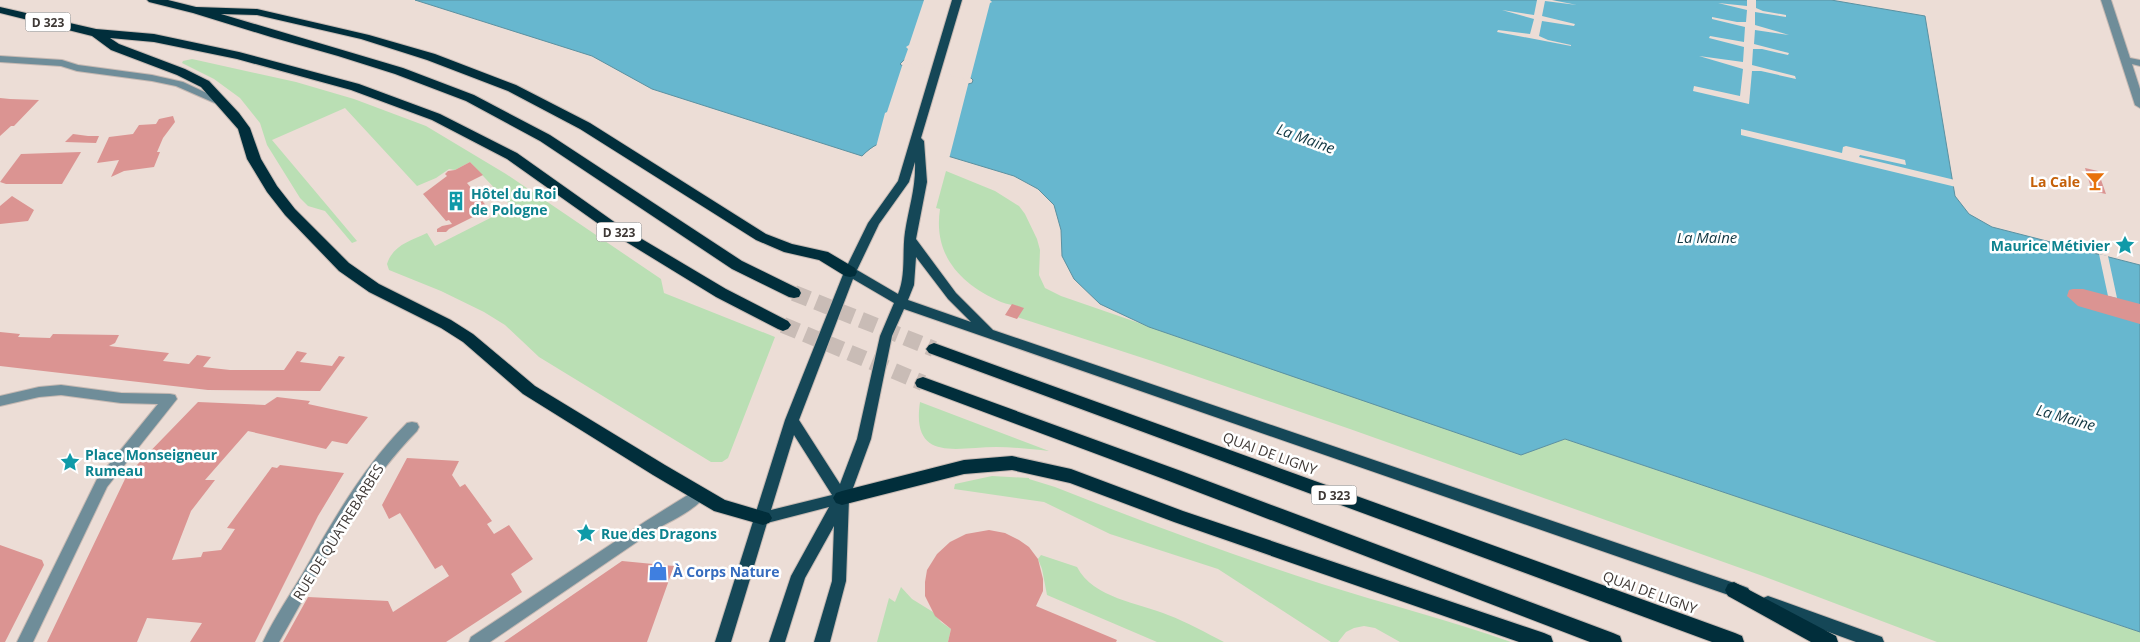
<svg xmlns="http://www.w3.org/2000/svg" width="2140" height="642" font-family="'Open Sans',sans-serif">
<rect width="100%" height="100%" fill="#ecddd6"/>
<!-- green -->
<path fill="#badfb4" d="M192,59L296,82L354,99L426,126L506,174L661,279L664,293L775,337L728,458L722,462H711L539,357L505,325L484,312L441,291L389,270L387,264C393,245 410,241 427,233L435,246L512,207L470,162L455,170L449,169L436,178L417,186L345,108L272,140L357,241L352,243L325,211L308,206L300,198L267,145L260,123L240,98L214,79L182,63L183,61Z
M946,171L995,191L1019,206L1025,214L1037,239L1040,250L1039,275L1045,288L1061,296L1521,455L1565,439L2140,632V642H1937L1760,575L1350,429L1152,361L1017,317L1023,308C1015,305 1009,305 1001,302C960,284 933,255 940,209L936,208Z
M920,402L1049,451C1032,449 1013,447 996,447C957,447 911,463 920,402Z
M992,476L1029,478V479L1055,487C1143,522 1232,555 1322,584C1385,604 1449,620 1511,642H1400L1375,628L1364,626L1354,628L1346,632L1338,642H1331L1218,569L1110,534L1044,502L954,489L955,484Z
M1041,555L1077,567C1093,598 1139,603 1168,615C1187,622 1206,633 1224,642H1157L1047,595L1042,569L1038,559Z
M901,587L912,599L933,612L941,622L951,629L948,642H877L889,598L895,602Z"/>
<!-- water -->
<path fill="#67b7cf" stroke="#5b91a1" fill-rule="evenodd" d="M415,0H1831L1925,16L1955,196L1969,214L1992,227L2140,265V632L1565,439L1521,455L1149,327L1100,304L1074,279L1062,256L1061,230L1054,205L1038,189L1014,176L898,141C882,140 873,145 862,156L652,89L592,56ZM905,59L971,78L973,80L972,83L968,84L901,65L900,64Z"/>
<!-- pier -->
<path fill="#ecddd6" d="M924,0H990L992,2L990,3L970,80L905,62L903,63L908,49L906,47L909,45Z
M1537,0H1552L1577,5L1545,1L1542,16L1575,24L1574,26L1542,21L1539,36L1548,40L1571,45V46L1497,32L1498,30L1530,34L1534,19L1502,10L1534,15Z
M1747,0H1756V8L1763,11L1786,15V17L1755,12V25L1789,35L1755,30L1754,44L1789,53L1788,55L1762,49H1753L1752,65L1795,76L1796,79L1761,71H1752L1749,104L1693,91L1694,86L1740,96L1743,69L1699,56L1743,62L1744,47L1709,38L1710,36L1744,42L1745,27L1712,19V17L1737,22H1746L1747,10L1718,3L1747,6Z
M903,63L969,81L949,159L897,144L888,143L876,147L885,113L887,112Z
M1741,129L1842,153L1843,147L1846,146L1905,160L1906,165L1860,155L1859,157L1955,180L1956,187L1741,135Z
M2099,254L2108,256L2117,298L2108,296Z"/>
<!-- building -->
<path fill="#db9492" d="M0,98L10,99L39,100L14,126H11L0,136Z
M173,116L175,122L163,138L157,152H160L154,167L124,171L111,177L119,160L97,163L109,137L133,134L139,125L156,124L159,119Z
M73,134L88,136H99L96,143L65,142Z
M81,152L62,184H6L0,182L21,154Z
M470,162L483,175L467,183L489,209L449,229L446,232H437V229L442,226L452,224L449,220L446,221L423,194L447,176L445,174L448,171L455,170Z
M2085,168L2098,171L2106,194L2092,191Z
M12,196L34,210L28,221L0,224V206Z
M2073,289H2083L2140,304V324L2078,306L2067,296L2069,290Z
M1012,304L1024,308L1017,319L1005,315Z
M0,332L20,334L18,337L50,338L53,334L119,335L115,343L109,346L169,353L163,361L189,364L197,355L211,357L203,367L230,370H284L297,351L307,353L300,362L332,366L339,356L345,357L320,391L208,390L0,366Z
M277,397L310,401L308,404L368,417L347,444L332,441L326,449L248,431L205,480H215L191,511L172,560L201,557L203,552L221,550L235,529L227,528L272,467L277,468L280,465L344,473L318,516L255,642H190L202,623L147,618L137,642H47L125,479L134,468L198,402L265,405Z
M407,458L459,461L452,475L460,487L465,484L492,521L487,524L494,534L509,525L533,559L511,574L522,592L446,642H283L308,597L388,601L393,612L449,576L442,565L435,569L400,513L389,519L382,505Z
M989,530L1005,533L1019,540L1029,547L1038,559L1043,579V591L1036,606L1117,640L1116,642H948L951,629L935,616L925,596V582L927,570L937,554L950,542L966,534Z
M0,545L42,560L44,565L5,642H0Z
M622,561L674,566L647,642H504Z"/>
<g fill="none" stroke-linecap="round" stroke-linejoin="round">
<!-- highway-tunnel -->
<path stroke="#c9bcb6" stroke-width="16" stroke-dasharray="16 8" stroke-linecap="butt" d="M794,293L934,349
M783,325L923,383"/>
<defs>
<path id="minor" d="M2101,0H2111L2130,58L2140,60V66L2132,64L2140,89V108L2135,105Z
M0,56L62,60L78,65L152,75L183,82L226,102L225,104H217L176,86L152,81L77,71L61,66L0,62Z
M61,385L121,393L170,394L175,395L177,399L107,487L33,642H17L97,479L158,404L121,403L61,395L39,397L0,406V396L39,387Z
M412,422L417,423L419,427L417,431C358,491 321,569 279,642H263C274,618 290,595 303,573C334,519 363,467 407,423Z
M699,488L704,490L706,494C699,508 670,522 656,529L490,642H469L471,637L646,521Z"/>
<path id="major" d="M952,0H962L921,138L924,141L927,182L916,239L956,293L993,330L1743,586L1748,588L1751,593L1748,598L1743,600L904,309L892,336L871,439L849,499L846,581L830,642H814L832,581L834,526L805,578L785,642H769L791,576L829,507L767,523L731,642H715L785,420L844,272L868,223L898,181ZM915,162C916,188 909,206 905,232C902,252 906,275 898,294L857,270L879,224L909,182ZM916,257L948,299L971,322L908,300L914,285ZM853,279L894,303L880,336L857,439L840,484L799,420ZM794,435L832,495L771,510Z
M1768,596L1882,637L1884,642H1856L1763,608L1760,603L1763,598Z"/>
<path id="highway" d="M147,0H168L196,7L257,9L369,35L435,54L516,85L590,123L766,234L792,244L828,252L855,268L857,272L855,276L850,277L845,276L819,260L784,252L756,240L580,129L508,91L427,60L361,39L257,15L221,14L403,68L474,95L550,135L742,261L799,289L801,293L799,297L794,298L789,297L732,269L540,141L466,101L395,74L338,56L271,37L193,13L149,2Z
M0,7L96,29L154,34L239,52L359,84L440,114L517,153L620,226L726,289L788,321L791,325L788,329L783,331L778,329L716,297L610,232L507,159L432,120L351,90L237,59L154,42L110,38L119,44L185,69L209,81L239,113L250,128L261,159L277,186L295,209L349,263L379,284L451,320L473,334L535,386L665,465L725,500L769,513L772,518L769,523L763,525L714,511L653,475L523,394L463,342L441,328L369,292L339,271L285,215L267,192L247,159L238,129L201,87L177,75L111,50L92,36L0,13Z
M934,343L1735,633L1742,636L1744,642H1712L929,353L926,349L929,345Z
M923,377L1181,471L1613,633L1620,636L1622,642H1590L1169,481L917,387L915,383L917,379Z
M1012,456L1071,469L1183,511L1544,633L1551,636L1553,642H1519L1174,522L1070,483L1012,470L964,474L842,505L836,503L833,498L836,493L842,491L964,460Z
M1734,582L1836,636L1838,642H1811L1728,596L1725,590L1728,584Z"/>
</defs>
<!-- minor casing -->
<use href="#minor" stroke="#c6b9b3" stroke-width="2"/>
<!-- major casing -->
<use href="#major" stroke="#c6b9b3" stroke-width="2"/>
<!-- highway casing -->
<use href="#highway" stroke="#c6b9b3" stroke-width="2"/>
<!-- minor -->
<use href="#minor" fill="#6f8d99" fill-rule="evenodd"/>
<!-- major -->
<use href="#major" fill="#154757" fill-rule="evenodd"/>
<!-- highway -->
<use href="#highway" fill="#012e3b" fill-rule="evenodd"/>
</g>
<!-- icons -->
<defs>
<symbol id="bar-bare" viewBox="-9 -9 18 18"><path d="M-6-5H6L.8 .8V4.5H3.5V6h-7V4.5H-.8V.8Z" fill="#e8710a" stroke="#fff" stroke-width="2.5" paint-order="stroke"/></symbol>
<symbol id="building-bare" viewBox="-9 -9 18 18"><path d="M-4-6H4V6H1V3H-1V6H-4ZM-2.5-4.3h1.7v1.8h-1.7ZM.8-4.3h1.7v1.8H.8ZM-2.5-1h1.7V.8h-1.7ZM.8-1h1.7V.8H.8Z" fill="#0f9aa8" stroke="#fff" stroke-width="2.5" paint-order="stroke"/></symbol>
<symbol id="sight-bare" viewBox="-9 -9 18 18"><path d="M0-6L1.8-2.2L6-1.7L2.9 1.2L3.7 5.4L0 3.3L-3.7 5.4L-2.9 1.2L-6-1.7L-1.8-2.2Z" fill="#0f9aa8" stroke="#fff" stroke-width="2.5" paint-order="stroke"/></symbol>
<symbol id="shop-bare" viewBox="-9 -9 18 18"><path d="M-5-2.5h2.3a2.7 3.5 0 0 1 5.4 0H5L5.5 6h-11ZM-1.5-2.5h3a1.5 2.3 0 0 0-3 0Z" fill="#3f7fe0" stroke="#fff" stroke-width="2.5" paint-order="stroke"/></symbol>
</defs>
<g fill-rule="evenodd">
<use href="#bar-bare" x="2081" y="167" width="28" height="28"/>
<use href="#building-bare" x="442" y="187" width="28" height="28"/>
<use href="#sight-bare" x="2111" y="231" width="28" height="28"/>
<use href="#sight-bare" x="56" y="448" width="28" height="28"/>
<use href="#sight-bare" x="572" y="519" width="28" height="28"/>
<use href="#shop-bare" x="644" y="557" width="28" height="28"/>
</g>
<g text-anchor="middle" dominant-baseline="central" stroke-width="5" stroke-linejoin="round" paint-order="stroke">
<!-- shield labels -->
<g fill="#fff" stroke="#797472" stroke-width="1">
<rect x="25.5" y="12.5" width="45" height="19" rx="4"/>
<rect x="596.5" y="222.5" width="45" height="19" rx="4"/>
<rect x="1311.5" y="485.5" width="45" height="19" rx="4"/>
</g>
<g font-size="12" font-weight="bold" fill="#3f3936">
<text x="48" y="22">D 323</text>
<text x="619" y="232">D 323</text>
<text x="1334" y="495">D 323</text>
</g>
<!-- food labels -->
<g font-size="14" font-weight="bold" fill="#c56008" stroke="#fff" text-anchor="end">
<text x="2080" y="181">La Cale</text>
</g>
<!-- culture labels -->
<g font-size="14" font-weight="bold" fill="#0d838f" stroke="#fff" text-anchor="start">
<text x="471" y="193">Hôtel du Roi<tspan x="471" dy="16">de Pologne</tspan></text>
<text x="2110" y="245" text-anchor="end">Maurice Métivier</text>
<text x="85" y="454">Place Monseigneur<tspan x="85" dy="16">Rumeau</tspan></text>
<text x="601" y="533">Rue des Dragons</text>
</g>
<!-- street labels -->
<g font-size="14" fill="#3f3936" stroke="#fff">
<text transform="translate(1270 453) rotate(20)">QUAI DE LIGNY</text>
<text transform="translate(338 532) rotate(-58)">RUE DE QUATREBARBES</text>
<text transform="translate(1650 592) rotate(20)">QUAI DE LIGNY</text>
</g>
<!-- shop labels -->
<g font-size="14" font-weight="bold" fill="#366cbe" stroke="#fff" text-anchor="start">
<text x="673" y="571">À Corps Nature</text>
</g>
<!-- water labels -->
<g font-size="15" font-style="italic" fill="#123843" stroke="#fff">
<text transform="translate(1306 138) rotate(20)">La Maine</text>
<text x="1707" y="237">La Maine</text>
<text transform="translate(2066 417) rotate(16)">La Maine</text>
</g>
</g>
</svg>
